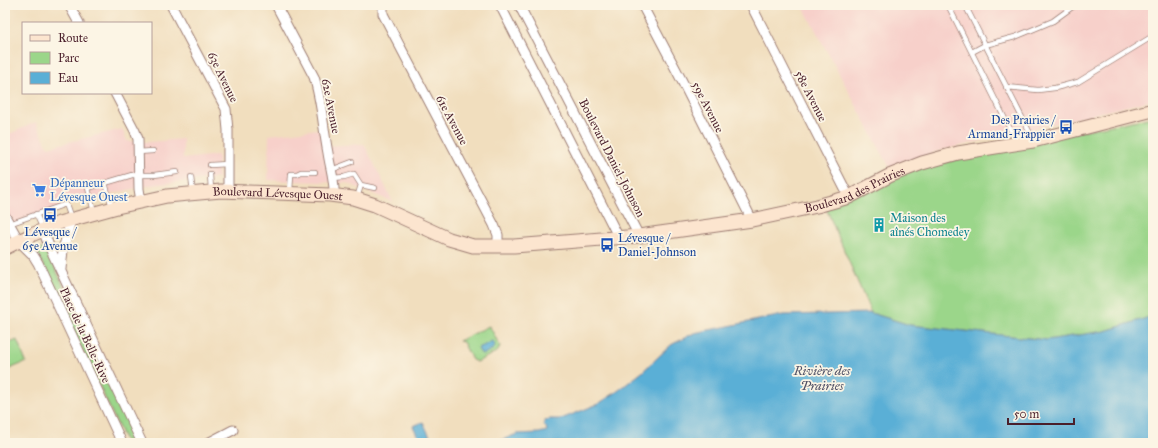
<svg xmlns="http://www.w3.org/2000/svg" width="1158" height="448" font-family="'IM FELL Great Primer',serif">
<rect width="100%" height="100%" fill="#fcf5e5"/>
<filter id="ink" filterUnits="userSpaceOnUse"><feTurbulence type="fractalNoise" baseFrequency=".025" numOctaves="2"/><feDisplacementMap in="SourceGraphic" scale="8" xChannelSelector="R" yChannelSelector="G"/><feConvolveMatrix kernelMatrix="1 2 1 2 8 2 1 2 1" color-interpolation-filters="sRGB"/></filter>
<filter id="wash" filterUnits="userSpaceOnUse"><feTurbulence type="fractalNoise" baseFrequency=".012" numOctaves="4" result="noise"/><feDisplacementMap in="SourceGraphic" scale="16" xChannelSelector="R" yChannelSelector="G"/><feGaussianBlur stdDeviation="0.9" result="paint"/><feColorMatrix in="noise" values="0 0 0 0 0 0 0 0 0 0 0 0 0 0 0 0 0 1.4 0 .05"/><feComposite in="paint" operator="in"/></filter>
<g filter="url(#wash)">
<rect width="100%" height="100%" fill="#f1debe"/>
<!-- built -->
<path fill="#f7d0ca" d="M802,5H1153V100L935,152L891,170Z
M36,122L48,147L122,129L127,141L149,142L183,139V159L218,155V178L152,185L128,190L62,206L19,222L5,229V136Z
M320,129L325,146L364,144L393,202L347,183L268,180L269,135Z"/>
<!-- green -->
<path fill="#9bd68a" stroke="#727a5a" d="M1153,117V316L1105,331L1047,340L910,325L871,313L826,208L889,176L1040,139Z
M43,248L46,249L138,443H126L38,254L39,250Z
M489,326L490,327L500,346L498,351L477,362L472,360L463,342L459,341Z
M17,340L26,362L7,370L5,364V345Z"/>
<!-- water -->
<path fill="#5aafd6" stroke="#526780" d="M871,313L910,325L1047,340L1105,331L1153,316V443H494L517,434L539,433L547,431L546,427L543,425L545,421L550,419H561L598,404L615,393L641,373L671,345L694,333L783,315Z
M492,341L495,345L493,349L482,355L478,349L480,346L481,347Z
M423,422L433,443H421L413,426Z"/>
</g>
<g filter="url(#ink)">
<g fill="none" stroke-linecap="round" stroke-linejoin="round">
<defs>
<path id="lane" d="M948,5L1017,143
M965,5L1033,139
M972,52L985,45L1015,37L1053,21L1075,5
M1006,87L1038,90L1055,88L1078,82L1153,36
M138,152L153,151
M210,165L228,164
M331,170L352,162
M210,174L211,190
M191,177L193,193
M333,178L344,177L354,174L361,185L357,198
M361,185L375,188
M290,192L291,174H297L301,172H315
M112,207L105,183L132,175H154L177,172
M94,212L88,188L105,183
M36,214L43,229
M9,224L66,204L71,218"/>
<path id="street" d="M69,5L79,23
M171,5L226,109L228,130V191
M276,5L314,77C322,102 323,128 328,153C330,167 335,181 334,195
M383,5V14L494,225L498,235V246
M500,5L619,238
M519,5L639,236
M642,5L682,81L752,220
M751,5L849,197
M115,93L135,131L138,139L139,189L141,201
M5,216L19,241L33,255L38,263L122,443
M43,230L49,246L142,443
M61,269L63,250L71,220
M208,443L233,430"/>
<g id="secondary">
<path id="s1" d="M5,248L27,237L59,223L117,207L167,196L221,191L330,195L353,198L375,205L449,239L473,246H514L639,236L752,220L817,206L849,197L889,176L922,163L958,153L1033,141L1153,110"/>
</g>
</defs>
<!-- lane casing -->
<use href="#lane" stroke="#9e7e74" stroke-width="6"/>
<!-- street casing -->
<use href="#street" stroke="#9e7e74" stroke-width="11"/>
<!-- secondary casing -->
<use href="#secondary" stroke="#9e7e74" stroke-width="15"/>
<!-- lane -->
<use href="#lane" stroke="#fff" stroke-width="4.5"/>
<!-- street -->
<use href="#street" stroke="#fff" stroke-width="9"/>
<!-- secondary -->
<use href="#secondary" stroke="#fce5cf" stroke-width="13"/>
</g>
</g>
<!-- icons -->
<defs>
<symbol id="bus-bare" viewBox="-9 -9 18 18"><path d="M-5-6H5V4H4V6H2V4H-2V6H-4V4H-5ZM-3.5-4V0h7V-4ZM-3.5 1.2v1.5H-2V1.2ZM2 1.2v1.5H3.5V1.2Z" fill="#1a4fb4" stroke="#fcf5e5" stroke-width="2.5" paint-order="stroke"/></symbol>
<symbol id="supermarket-bare" viewBox="-9 -9 18 18"><path d="M-6-5.5h2.5l.6 2H6L4.5 2H-2.5L-4.4-4H-6ZM-1.5 3.2a1.3 1.3 0 1 0 .1 0ZM3 3.2a1.3 1.3 0 1 0 .1 0Z" fill="#3f7fe0" stroke="#fcf5e5" stroke-width="2.5" paint-order="stroke"/></symbol>
<symbol id="building-bare" viewBox="-9 -9 18 18"><path d="M-4-6H4V6H1V3H-1V6H-4ZM-2.5-4.3h1.7v1.8h-1.7ZM.8-4.3h1.7v1.8H.8ZM-2.5-1h1.7V.8h-1.7ZM.8-1h1.7V.8H.8Z" fill="#0f9aa8" stroke="#fcf5e5" stroke-width="2.5" paint-order="stroke"/></symbol>
</defs>
<g fill-rule="evenodd">
<use href="#bus-bare" x="1056" y="117" width="20" height="20"/>
<use href="#supermarket-bare" x="29" y="180" width="20" height="20"/>
<use href="#bus-bare" x="40" y="205" width="20" height="20"/>
<use href="#building-bare" x="869" y="215" width="20" height="20"/>
<use href="#bus-bare" x="597" y="235" width="20" height="20"/>
</g>
<g text-anchor="middle" dominant-baseline="central" stroke-width="3.5" stroke-linejoin="round" paint-order="stroke">
<!-- street labels -->
<g font-size="12" fill="#4a1f2b" stroke="#fcf5e5">
<text transform="translate(223 77) rotate(64)">63e Avenue</text>
<text transform="translate(811 96) rotate(63)">58e Avenue</text>
<text transform="translate(331 106) rotate(79)">62e Avenue</text>
<text transform="translate(708 107) rotate(63)">59e Avenue</text>
<text transform="translate(452 120) rotate(62)">61e Avenue</text>
<text transform="translate(612 158) rotate(63)">Boulevard Daniel-Johnson</text>
<text stroke="none"><textPath href="#s1" startOffset="875">Boulevard des Prairies</textPath></text>
<text stroke="none"><textPath href="#s1" startOffset="282">Boulevard Lévesque Ouest</textPath></text>
<text transform="translate(85 335) rotate(65)">Place de la Belle-Rive</text>
</g>
<!-- transit labels -->
<g font-size="12" fill="#164399" stroke="#fcf5e5" text-anchor="end">
<text x="1055" y="120">Des Prairies /<tspan x="1055" dy="14">Armand-Frappier</tspan></text>
<text x="50" y="232" text-anchor="middle">Lévesque /<tspan x="50" dy="14">65e Avenue</tspan></text>
<text x="618" y="238" text-anchor="start">Lévesque /<tspan x="618" dy="14">Daniel-Johnson</tspan></text>
</g>
<!-- shop labels -->
<g font-size="12" fill="#366cbe" stroke="#fcf5e5" text-anchor="start">
<text x="50" y="183">Dépanneur<tspan x="50" dy="14">Lévesque Ouest</tspan></text>
</g>
<!-- culture labels -->
<g font-size="12" fill="#0d838f" stroke="#fcf5e5" text-anchor="start">
<text x="890" y="218">Maison des<tspan x="890" dy="14">aînés Chomedey</tspan></text>
</g>
<!-- water labels -->
<g font-size="13" font-style="italic" fill="#505167" stroke="#fcf5e5">
<text x="822" y="371">Rivière des<tspan x="822" dy="15">Prairies</tspan></text>
</g>
</g>
<!-- margin -->
<rect width="1158" height="448" fill="none" stroke="#fcf5e5" stroke-width="20"/>
<!-- legend -->
<rect x="22" y="22" width="130" height="72" fill="#fcf5e5" stroke="#b59f9b"/>
<rect x="30" y="35" width="20" height="6" fill="#fce5cf" stroke="#b59f9b"/>
<text x="58" y="42" font-size="12" fill="#4a1f2b">Route</text>
<rect x="30" y="52" width="20" height="12" fill="#9bd68a" stroke="#b59f9b"/>
<text x="58" y="62" font-size="12" fill="#4a1f2b">Parc</text>
<rect x="30" y="72" width="20" height="12" fill="#5aafd6" stroke="#b59f9b"/>
<text x="58" y="82" font-size="12" fill="#4a1f2b">Eau</text>
<!-- scale -->
<path d="M1008 418v6h66v-6" fill="none" stroke="#4a1f2b" stroke-width="2"/>
<text x="1014" y="418" font-size="12" fill="#4a1f2b" stroke="#fcf5e5" stroke-width="3" paint-order="stroke">50 m</text>
</svg>
